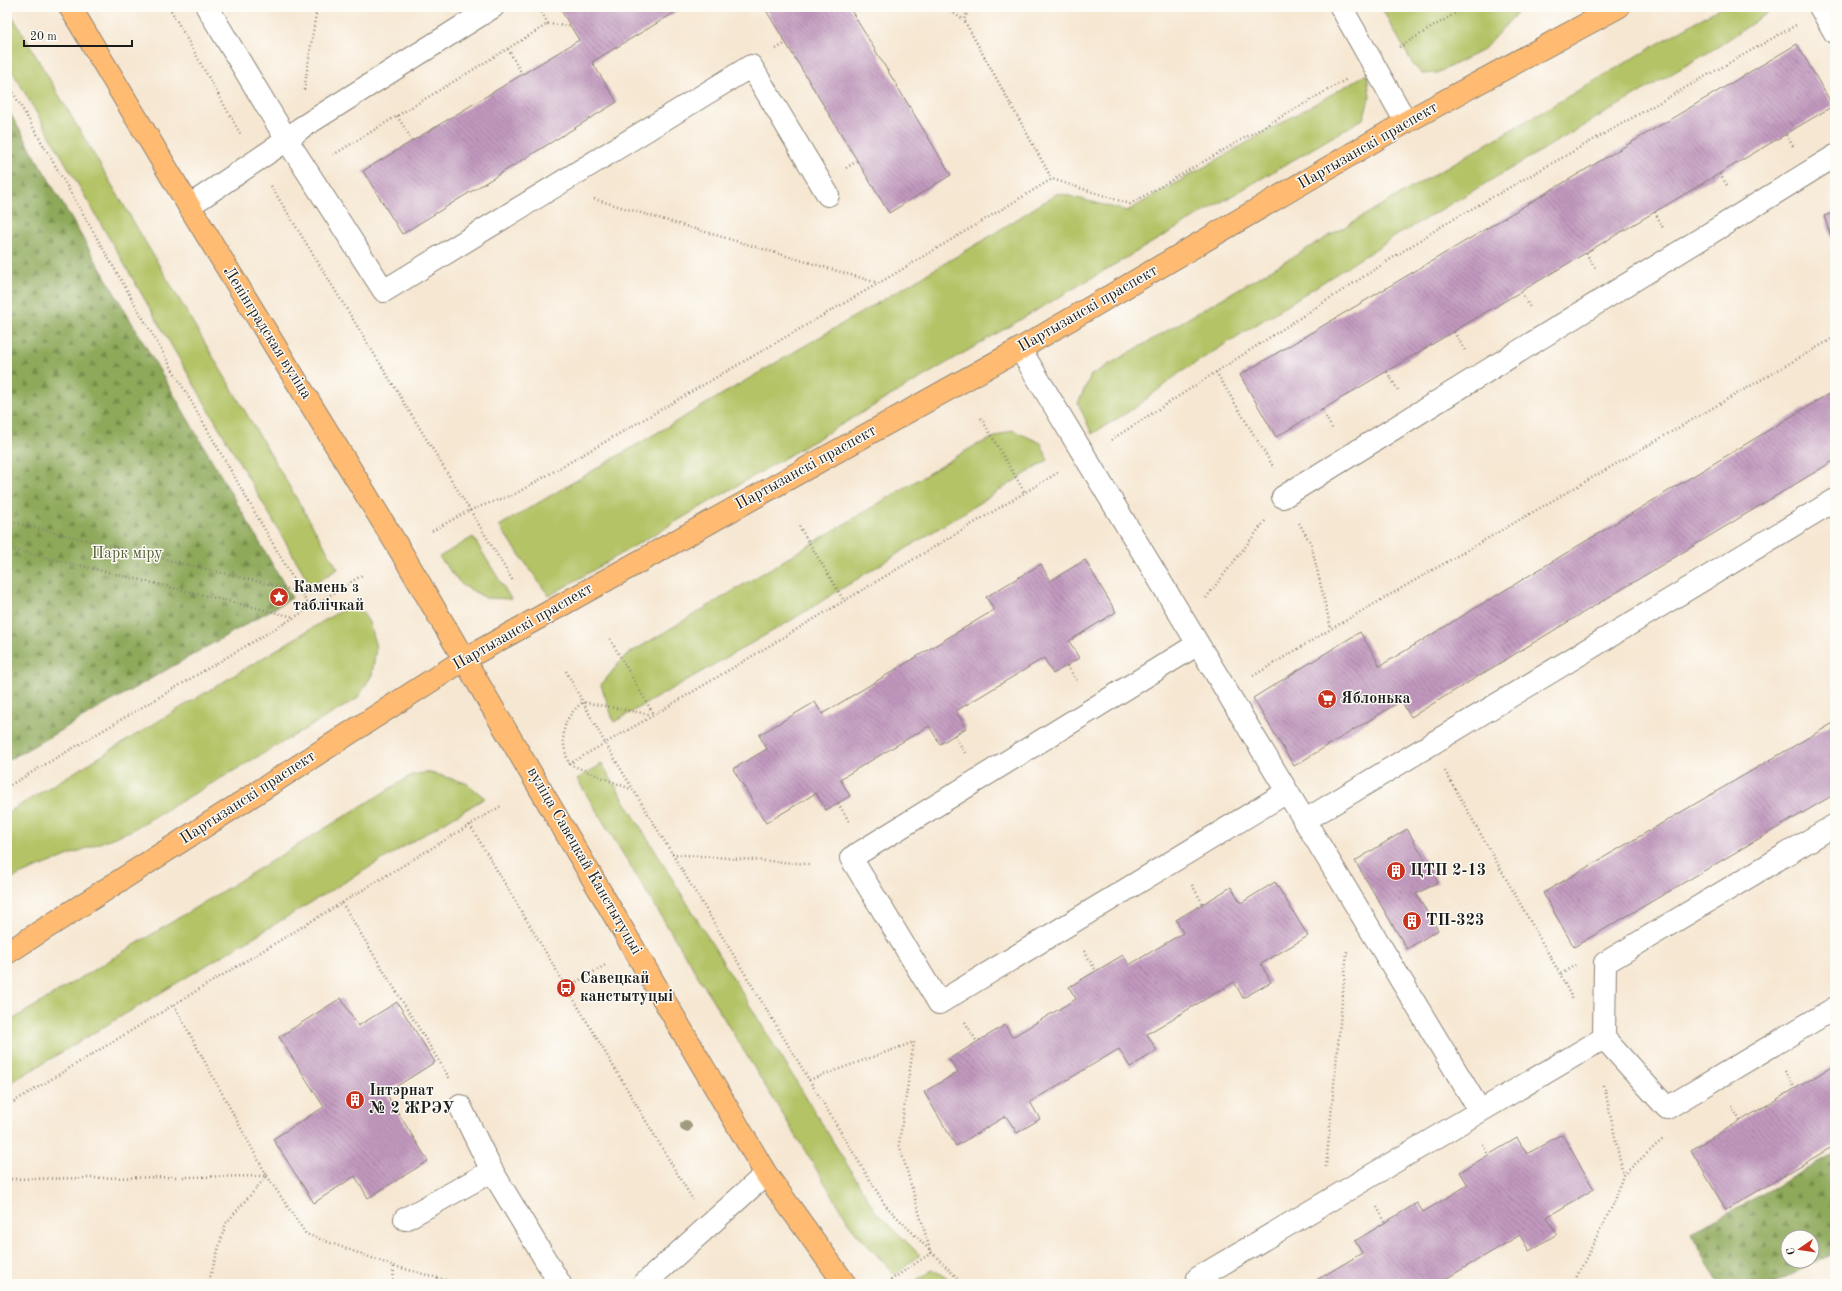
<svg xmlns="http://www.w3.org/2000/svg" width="1842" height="1291" font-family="'Old Standard TT',serif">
<defs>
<pattern id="forest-firs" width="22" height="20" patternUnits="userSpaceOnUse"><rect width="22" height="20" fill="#8ea95a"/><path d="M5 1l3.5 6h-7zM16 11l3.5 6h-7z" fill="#73894a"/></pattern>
<pattern id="building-back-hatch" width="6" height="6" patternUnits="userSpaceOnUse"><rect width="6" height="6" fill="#c199be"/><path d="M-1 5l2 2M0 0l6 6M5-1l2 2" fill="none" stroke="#9c7c9a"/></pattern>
</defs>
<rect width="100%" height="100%" fill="#fdfcf7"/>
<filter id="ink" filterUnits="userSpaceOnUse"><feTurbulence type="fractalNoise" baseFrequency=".025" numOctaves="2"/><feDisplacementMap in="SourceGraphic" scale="8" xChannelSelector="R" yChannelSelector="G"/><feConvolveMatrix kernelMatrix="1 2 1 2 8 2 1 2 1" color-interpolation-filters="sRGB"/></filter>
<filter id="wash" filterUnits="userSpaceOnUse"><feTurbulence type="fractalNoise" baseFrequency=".012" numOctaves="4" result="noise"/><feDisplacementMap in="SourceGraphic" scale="16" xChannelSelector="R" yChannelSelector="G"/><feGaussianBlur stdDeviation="0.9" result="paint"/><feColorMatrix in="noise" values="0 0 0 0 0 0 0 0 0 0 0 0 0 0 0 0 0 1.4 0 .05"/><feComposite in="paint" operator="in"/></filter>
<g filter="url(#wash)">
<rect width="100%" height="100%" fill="#f6e7d2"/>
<!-- green -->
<path fill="#b3c365" stroke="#687040" d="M7,7L338,569L311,586L7,62Z
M1381,7H1522L1483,50L1437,73L1422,74L1414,66Z
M1721,7H1776L1719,46L1396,236L1178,374L1136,407L1092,434L1078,403L1091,375Z
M1367,74L1370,96L1363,119L549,596L499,526L979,243L1058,193L1127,211Z
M1012,430L1041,443L1048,460L790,621L614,722L601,685L625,656L974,446Z
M473,537L511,599L486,598L462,585L439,557Z
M355,602L369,622L376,648L372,675L357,699L130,831L19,875L7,882V813Z
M602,764L876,1212L920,1255L895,1275L853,1229L577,779Z
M429,772L466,783L485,798L7,1085V1023L412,775Z
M933,1269L955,1284H912Z"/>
<!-- forest -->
<path fill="url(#forest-firs)" stroke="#55623b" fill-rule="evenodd" d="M7,108L292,598L7,761Z
M1835,1154V1251L1775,1284H1719L1691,1233ZM1788,1237H1812V1261H1788Z"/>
<g id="blocks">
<!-- building -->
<path fill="url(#building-back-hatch)" d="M559,7H684L592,62L617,102L402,234L363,171L579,40Z
M764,7H849L951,175L889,213Z
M1797,44L1833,106L1276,437L1240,375Z
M1835,212V248L1824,216Z
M1835,390V460L1411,717L1401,701L1294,766L1253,698L1360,632L1380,666Z
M1085,560L1116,612L1069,641L1079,658L1053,674L1044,658L956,711L966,728L940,744L929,726L840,779L850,796L826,810L816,793L766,823L733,769L767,749L759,735L815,702L822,714L994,610L986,597L1041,564L1050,581Z
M1835,722V794L1574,947L1543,893Z
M1407,829L1438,882L1416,894L1438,930L1407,949L1355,861Z
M1275,882L1308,936L1261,964L1271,982L1243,998L1234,982L1147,1034L1157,1051L1130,1067L1119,1049L1030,1102L1040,1119L1017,1133L1006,1116L956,1146L924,1092L958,1072L949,1059L1005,1025L1012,1037L1076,999L1069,987L1123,955L1129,965L1183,933L1176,920L1231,887L1241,903Z
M341,998L358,1026L397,1002L435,1062L386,1093L428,1161L368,1198L355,1176L314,1203L273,1139L324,1107L279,1037Z
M1835,1065V1145L1726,1210L1691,1150Z
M1562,1134L1594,1189L1547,1217L1557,1234L1529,1251L1520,1235L1437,1284H1310L1362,1253L1355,1241L1417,1203L1423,1212L1468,1185L1460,1172L1517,1138L1527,1154Z"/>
</g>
</g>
<g filter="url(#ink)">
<use href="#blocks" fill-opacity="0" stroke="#898277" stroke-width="1"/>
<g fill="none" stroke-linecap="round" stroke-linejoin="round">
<defs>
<path id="minor" d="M207,7L287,140L384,291L751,66L828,195
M1341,7L1406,122
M1820,7L1835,33
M189,206L287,140L301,128L493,7
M1020,349L1480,1111
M1283,497L1835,156
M1198,644L851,858L939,1003L1287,792
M1304,821L1835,500
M1835,825L1605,963L1604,1038L1667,1108L1835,1008
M460,1106L492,1171L560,1284
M405,1219L492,1171
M1198,1278L1604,1038
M644,1284L766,1174"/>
<path id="major" d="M70,7L189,206L400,550L766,1174L845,1284
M7,953L465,659L1020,349L1406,122L1618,7"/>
</defs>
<!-- minor casing -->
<use href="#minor" stroke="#898277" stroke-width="24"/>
<!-- major casing -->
<use href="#major" stroke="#898277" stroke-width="24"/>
<!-- path -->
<path stroke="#898277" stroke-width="2.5" stroke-dasharray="1 3" stroke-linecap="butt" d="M169,7L241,135
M944,7L964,20
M970,7L964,20L1052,179
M548,24L570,26
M1399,47L1466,7
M508,49L522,74
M776,49L786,43
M7,82L310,608
M304,90L317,7
M397,116L413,141
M1786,135L1793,146
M333,155L548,24L539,7
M846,168L857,161
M1720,174L1728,187
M271,186L470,510L515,494L891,276L1052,179L1130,204L1347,79
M594,199L878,283
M1655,212L1663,228
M1586,253L1595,268
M1521,292L1531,309
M1454,332L1465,350
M1216,372L1274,468
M1387,372L1398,390
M1322,410L1333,430
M981,418L1025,493
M1111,440L1445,224L1796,25
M7,521L301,592
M1299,523L1311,544L1331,629
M799,526L844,601
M432,531L470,510L513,581
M7,548L294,617
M1206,598L1265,521
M610,639L654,715
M1067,666L1078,682
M566,671L605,743L885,1205L963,1284
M1253,676L1331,629L1835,337
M954,735L965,753
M569,764L654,715L1059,472
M1445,771L1560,974L1573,1000
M7,787L295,617L364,574
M633,790L569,764C560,738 560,720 583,702L653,715
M838,803L850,823
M470,825L693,1200
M672,854L809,864
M1192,885L1203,904
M342,903L450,1079
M1084,951L1096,971
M1561,974L1575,965
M566,988L607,964
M174,1005L267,1176L226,1223L208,1284
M965,1022L977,1042
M1785,1071L1795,1088
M809,1080L914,1042L899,1144L931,1253L888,1282
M1604,1085L1623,1175
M7,1106L501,806
M1732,1106L1740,1121
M1483,1145L1488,1155
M1326,1167L1347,951
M7,1179L267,1176L306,1234L394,1266L460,1284
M1377,1207L1385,1222
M393,1284L394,1266
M1573,1284L1615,1201L1623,1175L1664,1138"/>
<!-- minor -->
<use href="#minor" stroke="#fff" stroke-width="22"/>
<!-- major -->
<use href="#major" stroke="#ffbb71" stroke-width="22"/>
</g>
<!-- trees -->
<circle fill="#9f9c7e" cx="686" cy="1126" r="6"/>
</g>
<!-- icons -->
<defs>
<symbol id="sight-disc" viewBox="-11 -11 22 22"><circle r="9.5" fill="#c8321e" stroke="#fdfcf7"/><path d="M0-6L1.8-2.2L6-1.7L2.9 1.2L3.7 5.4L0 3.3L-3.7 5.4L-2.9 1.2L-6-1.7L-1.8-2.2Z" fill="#fff"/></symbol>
<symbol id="supermarket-disc" viewBox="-11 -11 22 22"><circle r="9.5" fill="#c8321e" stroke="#fdfcf7"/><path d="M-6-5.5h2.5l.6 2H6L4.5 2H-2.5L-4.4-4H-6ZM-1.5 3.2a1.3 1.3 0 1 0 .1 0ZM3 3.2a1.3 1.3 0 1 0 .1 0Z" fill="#fff"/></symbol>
<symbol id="building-disc" viewBox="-11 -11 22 22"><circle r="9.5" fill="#c8321e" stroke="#fdfcf7"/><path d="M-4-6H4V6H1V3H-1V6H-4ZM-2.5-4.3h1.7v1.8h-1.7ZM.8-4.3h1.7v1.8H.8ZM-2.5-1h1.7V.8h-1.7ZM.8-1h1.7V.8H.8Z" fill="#fff"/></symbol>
<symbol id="bus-disc" viewBox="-11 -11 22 22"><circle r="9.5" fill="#c8321e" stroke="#fdfcf7"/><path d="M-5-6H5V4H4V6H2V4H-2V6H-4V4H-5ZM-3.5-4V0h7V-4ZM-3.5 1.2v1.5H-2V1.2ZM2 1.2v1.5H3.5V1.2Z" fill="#fff"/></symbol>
</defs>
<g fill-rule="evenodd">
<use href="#sight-disc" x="268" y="586" width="22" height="22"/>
<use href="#supermarket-disc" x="1316" y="688" width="22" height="22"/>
<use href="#building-disc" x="1385" y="860" width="22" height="22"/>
<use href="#building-disc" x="1401" y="910" width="22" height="22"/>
<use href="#bus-disc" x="555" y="977" width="22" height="22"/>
<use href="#building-disc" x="344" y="1089" width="22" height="22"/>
</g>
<g text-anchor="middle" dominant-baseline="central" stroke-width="3" stroke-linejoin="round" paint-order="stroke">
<!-- street labels -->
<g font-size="16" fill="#1c1c1c" stroke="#fdfcf7">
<text transform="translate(1368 146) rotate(-30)">Партызанскі праспект</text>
<text transform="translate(1088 309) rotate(-30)">Партызанскі праспект</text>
<text transform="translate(267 333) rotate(58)">Ленінградская вуліца</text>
<text transform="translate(806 468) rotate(-29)">Партызанскі праспект</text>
<text transform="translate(523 627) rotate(-30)">Партызанскі праспект</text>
<text transform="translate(248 798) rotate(-33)">Партызанскі праспект</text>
<text transform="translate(584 861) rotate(60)">вуліца Савецкай Канстытуцыі</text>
</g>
<!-- park labels -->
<g font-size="16" fill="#585f39" stroke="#fdfcf7">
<text x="127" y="554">Парк міру</text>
</g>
<!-- poi labels -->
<g font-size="16" font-weight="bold" fill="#1c1c1c" stroke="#fdfcf7" text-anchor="start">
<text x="293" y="588">Камень з<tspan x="293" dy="18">таблічкай</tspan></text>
<text x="1341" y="699">Яблонька</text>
<text x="1410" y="871">ЦТП 2-13</text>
<text x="1426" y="921">ТП-323</text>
<text x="580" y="979">Савецкай<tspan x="580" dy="18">канстытуцыі</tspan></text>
<text x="369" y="1091">Інтэрнат<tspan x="369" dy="18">№ 2 ЖРЭУ</tspan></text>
</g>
</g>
<!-- margin -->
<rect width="1842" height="1291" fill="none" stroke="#fdfcf7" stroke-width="24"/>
<!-- north arrow -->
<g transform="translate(1800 1249) rotate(257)"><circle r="19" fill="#fdfcf7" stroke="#a3a29f"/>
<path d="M0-3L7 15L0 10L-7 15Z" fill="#c8321e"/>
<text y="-6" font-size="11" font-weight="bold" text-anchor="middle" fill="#1c1c1c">С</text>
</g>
<!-- scale -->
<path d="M24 40v6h108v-6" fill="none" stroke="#1c1c1c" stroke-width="2"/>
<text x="30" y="40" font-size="12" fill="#1c1c1c" stroke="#fdfcf7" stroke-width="3" paint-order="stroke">20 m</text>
</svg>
